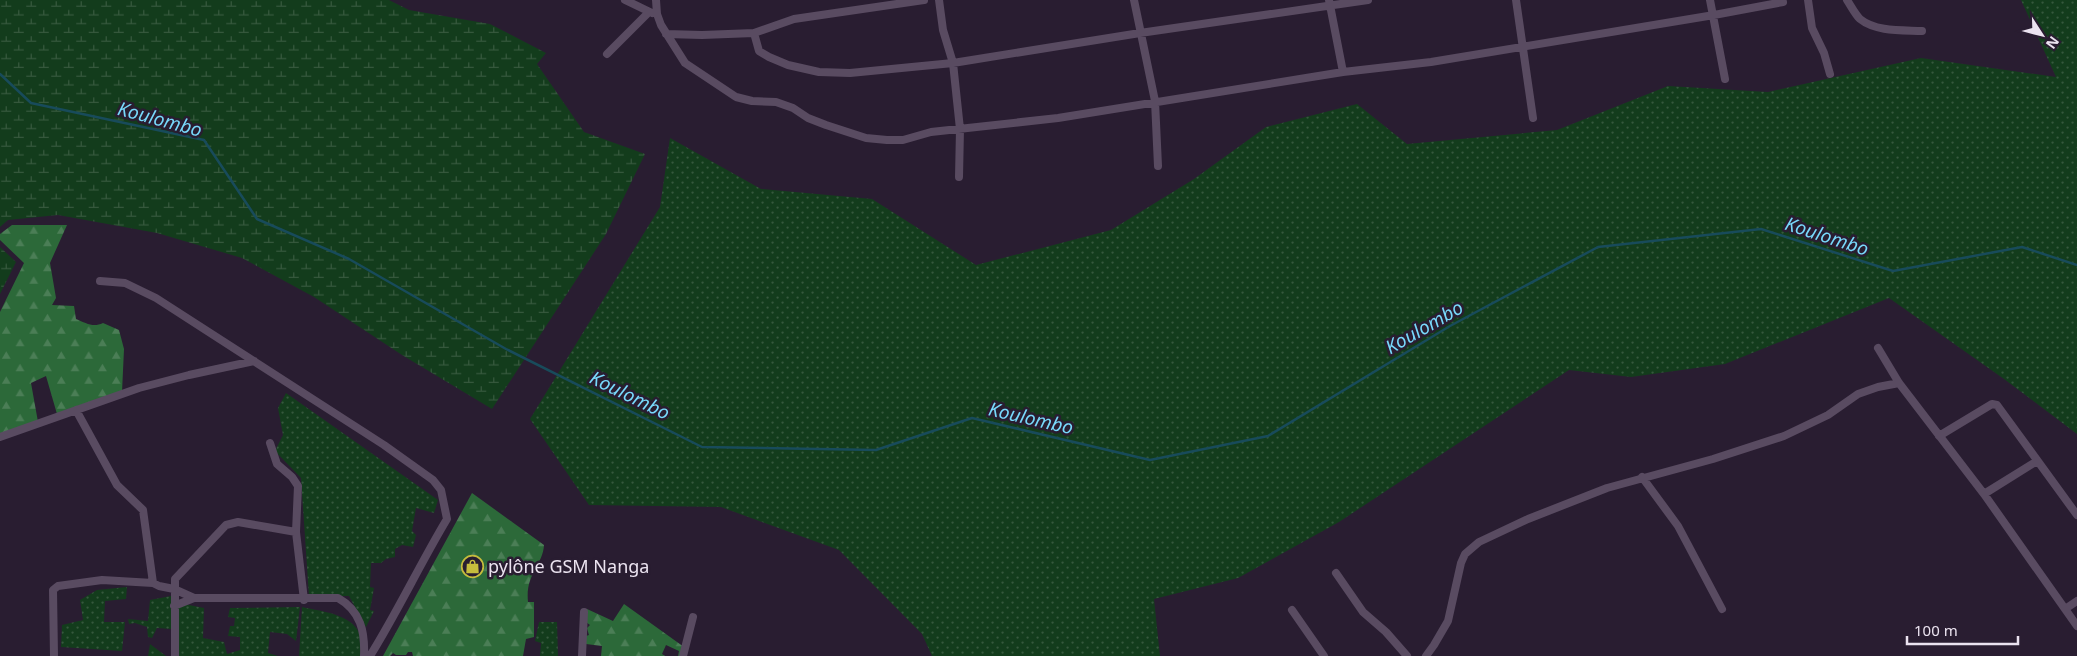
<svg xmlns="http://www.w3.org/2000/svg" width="2077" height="656" font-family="'Noto Sans',sans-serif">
<defs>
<pattern id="grass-dots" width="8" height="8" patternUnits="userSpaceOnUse" patternTransform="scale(1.25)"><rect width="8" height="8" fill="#133c1c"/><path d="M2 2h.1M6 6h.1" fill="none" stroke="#36583d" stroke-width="1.8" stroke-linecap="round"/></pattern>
<pattern id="forest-firs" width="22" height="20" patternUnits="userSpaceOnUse" patternTransform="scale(1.25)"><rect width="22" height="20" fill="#2c6939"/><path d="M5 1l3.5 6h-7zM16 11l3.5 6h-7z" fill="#4b7e56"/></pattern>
<pattern id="wetland-marsh" width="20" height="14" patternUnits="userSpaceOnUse" patternTransform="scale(1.25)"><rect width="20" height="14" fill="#133c1c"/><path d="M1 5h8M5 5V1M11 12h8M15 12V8" fill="none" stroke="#36583d"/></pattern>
</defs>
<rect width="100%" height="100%" fill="#291d31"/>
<!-- grass -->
<path fill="url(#grass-dots)" d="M2021,0H2077V434L2004,379L1889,298L1725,364L1631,377L1569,370L1339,522L1238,578L1154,599L1160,656H932L922,634L839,550L721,507L589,505L530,419L660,207L670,138L761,189L872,199L976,265L1111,230L1194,179L1266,127L1357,104L1407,144L1557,130L1668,86L1768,92L1921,58L2056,77Z
M286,393L438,500L434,513L416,508L412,531L416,535L413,547L402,545L395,549V557L386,559L381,563H371L370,587L374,588L370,610L374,611L366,627L349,596H309L301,478L275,451L283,435L278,408Z
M127,587L126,599L105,601L104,622H125L122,651L61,647L62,625L83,620L80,600L97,590Z
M171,596V629L157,628L152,638L148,637L147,627L135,623L129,624L128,619L148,621L150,600Z
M184,604L204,608L203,638L224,642L227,654L240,650V637L228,636L230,626H234L235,618L228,617L230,608L300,607L296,641L287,634L270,632L268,653L278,656H178L177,607Z
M302,607C324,612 356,614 362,640C364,644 362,651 362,656H299Z
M539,622H557L558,656H540L541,643L535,641Z
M150,644L166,656H148Z"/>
<!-- forest -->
<path fill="url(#forest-firs)" d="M12,225H67L50,263L56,298L52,305L74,306L76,319C86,323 93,328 103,323L119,330L124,349L122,392L57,414L46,376L31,383L38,422L0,435V312L24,263L0,240V234Z
M472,493L544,545C543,565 525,574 528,602H534V637L526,639L523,656H413L412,652H408L406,655H396L393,653L390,656H383Z
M624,604L684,647L682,656H678L679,651L666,645L662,654L665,656H601L602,646L586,644V636L589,635L587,628L590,625L586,622L587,609L613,621Z"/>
<!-- wetland -->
<path fill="url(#wetland-marsh)" d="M0,0H389L409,10L490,24L546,53L537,64L584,132L645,154L606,234L492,409L402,355L314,297L242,258L157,233L58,215L8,220L0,227Z
M0,247L16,262L0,294Z"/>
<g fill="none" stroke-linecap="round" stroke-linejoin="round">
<!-- stream -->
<path stroke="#184b5b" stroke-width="2.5" d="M0,74L31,103L204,140L257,219L349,259L506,349L702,447L876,450L972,418L1150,460L1268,436L1450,326L1598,247L1761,229L1893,271L2022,247L2077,265"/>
<!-- minor -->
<path stroke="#594b61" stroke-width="8" d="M625,0L652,13
M656,0L657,14L661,25L685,63L736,97L752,101L776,102L793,108L808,118L826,125L866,138L887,140H903L931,132L1058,118L1343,72L1431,62L1714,15L1783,2
M939,0L943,30L953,63L960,129L959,177
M1134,0L1155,101L1158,166
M1329,0L1343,72
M1516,0L1533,118
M1710,0L1725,79
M1808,0L1812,28L1824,53L1830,74
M1847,0C1851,6 1855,14 1860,19C1876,32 1903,30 1922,31
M754,33L759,51L769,57L788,65L819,72L850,73L953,63L1140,33L1368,0
M666,34L702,35L754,33L794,19L924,0
M607,54L649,12
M100,281L125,283L156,298L384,445L433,480L441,490L447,519C420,564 398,611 370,656
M1878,348L1899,383L1984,494L2077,626
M76,410L117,485L143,510L153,583
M1939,436L1992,404L1997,405L2077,515
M0,437L139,388L189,375L254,361
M270,443L277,464L292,477L298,486L296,532
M1642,477L1678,526L1722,609
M1984,494L2037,461
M1336,573L1363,612L1386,632L1407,656
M174,606L194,598
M2065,609L2077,601
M1292,610L1324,656
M54,656L53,590L58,586L102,580L153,583L159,586L174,589L194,598H338C361,611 365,632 364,656
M175,656V579L226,525L238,522L296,532L304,600
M582,656L584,612
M683,656L693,617
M1426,656L1434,645L1448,621L1461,563L1465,554L1479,542L1528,519L1607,488L1713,459L1784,436L1828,415L1858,394L1878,387L1899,383"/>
</g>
<!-- icons -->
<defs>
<symbol id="shop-ring" viewBox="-11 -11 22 22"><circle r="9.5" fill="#291d31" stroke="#c6bc3d" stroke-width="1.5"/><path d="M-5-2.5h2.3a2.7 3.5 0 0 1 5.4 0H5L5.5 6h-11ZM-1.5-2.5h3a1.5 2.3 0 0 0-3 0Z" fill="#c6bc3d"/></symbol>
</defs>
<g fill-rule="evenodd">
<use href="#shop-ring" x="460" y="554" width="25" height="25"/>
</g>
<g text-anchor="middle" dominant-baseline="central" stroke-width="5" stroke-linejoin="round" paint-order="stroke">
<!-- poi labels -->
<g font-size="18" fill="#ebe3f0" stroke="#291d31" text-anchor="start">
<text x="488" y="566">pylône GSM Nanga</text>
</g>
<!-- water labels -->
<g font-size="19" font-style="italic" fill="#78d9fb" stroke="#291d31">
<text transform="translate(160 119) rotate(15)">Koulombo</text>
<text transform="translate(1827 236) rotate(18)">Koulombo</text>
<text transform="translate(1424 327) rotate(-30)">Koulombo</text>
<text transform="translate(630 395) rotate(26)">Koulombo</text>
<text transform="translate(1031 418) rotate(13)">Koulombo</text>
</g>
</g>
<!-- north arrow -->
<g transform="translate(2042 35) rotate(126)" stroke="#291d31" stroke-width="4" paint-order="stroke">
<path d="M0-4L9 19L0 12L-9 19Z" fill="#ebe3f0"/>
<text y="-8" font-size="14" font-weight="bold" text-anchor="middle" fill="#ebe3f0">N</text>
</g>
<!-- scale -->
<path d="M1907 636v8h111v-8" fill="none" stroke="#ebe3f0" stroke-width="2.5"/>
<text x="1914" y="636" font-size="15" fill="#ebe3f0" stroke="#291d31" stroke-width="4" paint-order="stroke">100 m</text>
</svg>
